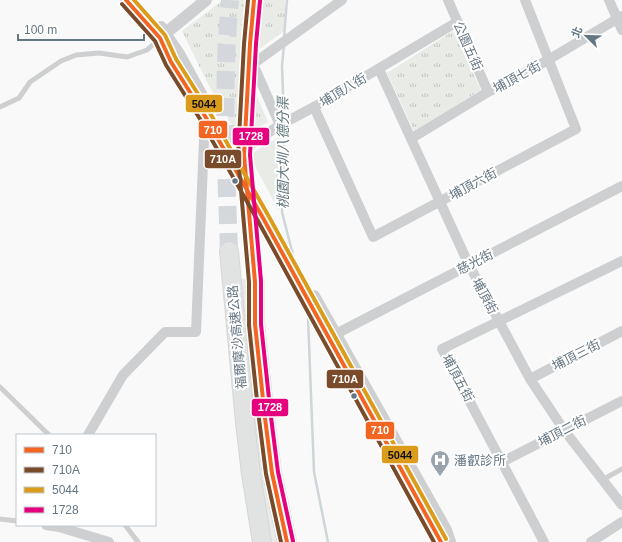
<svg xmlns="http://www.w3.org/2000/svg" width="622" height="542" font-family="Arial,'Noto Sans TC',sans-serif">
<defs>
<pattern id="park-tufts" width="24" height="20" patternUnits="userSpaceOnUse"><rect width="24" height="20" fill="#e8ebe6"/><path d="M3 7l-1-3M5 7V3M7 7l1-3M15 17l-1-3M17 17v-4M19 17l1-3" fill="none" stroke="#c0c3c0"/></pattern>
</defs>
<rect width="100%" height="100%" fill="#f9f9f9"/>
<!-- grass -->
<path fill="#e8ebe6" d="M282,135L279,211L249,155Z
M238,279H247V309L245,312L242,313Z
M245,337L247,339C253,407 263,475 277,542H272L254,438Z"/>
<!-- park -->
<path fill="url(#park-tufts)" d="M223,0H285V30L242,62L268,122L239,138L207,82L182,31Z
M453,31L481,90L414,131L387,73Z"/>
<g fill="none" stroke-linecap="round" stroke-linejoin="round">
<!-- stream -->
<path stroke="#ced6d9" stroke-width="2.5" d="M284,38L287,0
M284,45L282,66L284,120
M285,125L282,212L296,267
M306,306L308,317L314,472L328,542"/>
<!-- motorway-tunnel -->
<path stroke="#d4d8dc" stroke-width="18" stroke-dasharray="18 9" stroke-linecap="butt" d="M254,0L250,44L244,155L255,282
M229,251C226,167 222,83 230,0"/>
<defs>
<path id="motorway" d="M229,251L245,422L251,474L262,542
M255,282V324L265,418L272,473L287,542"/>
</defs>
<!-- motorway casing -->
<use href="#motorway" stroke="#d5d6d6" stroke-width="20"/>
<!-- service -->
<path stroke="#cecfd0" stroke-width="5" d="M0,107L19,98L30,82L61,61L76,55L99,53L127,57L147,50L159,39
M0,387L49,435
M602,480L622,469
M0,519L17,521
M125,525L138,542"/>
<!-- minor -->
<path stroke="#cecfd0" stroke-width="10" d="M448,0L488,92
M609,0L622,30
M379,69L469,265L530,379L564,430L622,505
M314,107L373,237L576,129L525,0
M280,125L253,64L342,0
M412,138L488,92L548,60L622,16
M229,159L280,125L314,107L457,22
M330,337L622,186
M530,379L622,331
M88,435L123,375L165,332H196L205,116
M502,462L622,401
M46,525L59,527L109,542
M544,542L442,349L622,261
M591,542L622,522"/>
<!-- tertiary -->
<path stroke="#cecfd0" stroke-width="12" d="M126,0L160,38L171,62L205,116L263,218L441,542
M161,27L179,54L208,107
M161,37L206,0
M314,296L446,530L450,542"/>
<!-- motorway -->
<use href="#motorway" stroke="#e1e2e2" stroke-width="18"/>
<defs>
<path id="bus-1" d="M126,0L160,38L171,62L205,116L263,218L441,542
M254,0L250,44L244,155L255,282V324L265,418L272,473L287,542"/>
<path id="bus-2" d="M248,0L244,44L238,156L249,282V325L259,419L266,474L281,542
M122,4L155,41L166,65L200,119L258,221L434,542"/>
<path id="bus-3" d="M134,0L165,35L176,59L210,113L268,215L446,539"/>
<path id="bus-4" d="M260,1L256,44L250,155L261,281V324L271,417L278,472L293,541"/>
</defs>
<!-- bus-1 casing -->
<use href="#bus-1" stroke="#fff" stroke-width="7"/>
<!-- bus-2 casing -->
<use href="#bus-2" stroke="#fff" stroke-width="7"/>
<!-- bus-3 casing -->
<use href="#bus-3" stroke="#fff" stroke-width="7"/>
<!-- bus-4 casing -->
<use href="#bus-4" stroke="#fff" stroke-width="7"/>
<!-- bus-1 -->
<use href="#bus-1" stroke="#f26522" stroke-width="4"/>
<!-- bus-2 -->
<use href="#bus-2" stroke="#7a4b2a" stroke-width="4"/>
<!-- bus-3 -->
<use href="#bus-3" stroke="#da9c1a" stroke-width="4"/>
<!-- bus-4 -->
<use href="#bus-4" stroke="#e5007d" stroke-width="4"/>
</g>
<!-- icons -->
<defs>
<symbol id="hospital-pin" viewBox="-11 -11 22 30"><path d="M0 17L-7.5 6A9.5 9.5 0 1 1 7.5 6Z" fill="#99a4ac" stroke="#fff"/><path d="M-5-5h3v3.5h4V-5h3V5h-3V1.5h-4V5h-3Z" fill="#fff"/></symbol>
</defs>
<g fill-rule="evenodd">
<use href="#hospital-pin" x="429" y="449" width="22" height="30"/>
</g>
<!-- markers -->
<g fill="#657683" stroke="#fff" stroke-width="1.5">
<circle cx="235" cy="181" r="3.5"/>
<circle cx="354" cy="396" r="3.5"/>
</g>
<g text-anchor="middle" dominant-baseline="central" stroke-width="4" stroke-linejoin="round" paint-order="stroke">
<!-- street labels -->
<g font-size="13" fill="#657683" stroke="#fff">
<text transform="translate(468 46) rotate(66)">公園五街</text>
<text transform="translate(517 77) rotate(-28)">埔頂七街</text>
<text transform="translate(343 90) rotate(-31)">埔頂八街</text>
<text transform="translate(473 184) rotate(-28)">埔頂六街</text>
<text transform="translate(475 262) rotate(-27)">慈光街</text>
<text transform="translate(485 296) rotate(62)">埔頂街</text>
<text transform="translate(237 337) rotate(-95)">福爾摩沙高速公路</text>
<text transform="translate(576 355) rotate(-27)">埔頂三街</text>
<text transform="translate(458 378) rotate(62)">埔頂五街</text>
<text transform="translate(562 431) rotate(-27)">埔頂二街</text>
</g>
<!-- poi labels -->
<g font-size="13" fill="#657683" stroke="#fff" text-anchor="start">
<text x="454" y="460">潘叡診所</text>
</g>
<!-- water labels -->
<g font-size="14" font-style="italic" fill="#60757c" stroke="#fff">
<text transform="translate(283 153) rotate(-90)">桃園大圳八德分渠</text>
</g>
</g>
<g stroke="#fff" stroke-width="1.5">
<rect x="185" y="94" width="38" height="19" rx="4" fill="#da9c1a"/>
<rect x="198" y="120" width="30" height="19" rx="4" fill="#f26522"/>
<rect x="232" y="127" width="38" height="19" rx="4" fill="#e5007d"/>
<rect x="204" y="149" width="38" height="20" rx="4" fill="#7a4b2a"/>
<rect x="326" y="369" width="38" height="20" rx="4" fill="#7a4b2a"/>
<rect x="251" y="398" width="38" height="19" rx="4" fill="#e5007d"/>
<rect x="365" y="421" width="30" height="19" rx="4" fill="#f26522"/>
<rect x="381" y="445" width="38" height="19" rx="4" fill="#da9c1a"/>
</g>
<g font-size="11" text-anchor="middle" font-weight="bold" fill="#fff">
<text x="213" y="134">710</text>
<text x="251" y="140">1728</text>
<text x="223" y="163">710A</text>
<text x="345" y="383">710A</text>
<text x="270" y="411">1728</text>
<text x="380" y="434">710</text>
</g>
<g font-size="11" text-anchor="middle" font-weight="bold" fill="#111">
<text x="204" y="108">5044</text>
<text x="400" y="459">5044</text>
</g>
<!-- legend -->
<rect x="16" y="434" width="140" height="92" fill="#ffffff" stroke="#c1c8cd"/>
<rect x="24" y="447" width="20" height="6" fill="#f26522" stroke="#c1c8cd"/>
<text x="52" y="454" font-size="12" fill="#657683">710</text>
<rect x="24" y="467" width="20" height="6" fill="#7a4b2a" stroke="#c1c8cd"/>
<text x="52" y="474" font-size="12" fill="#657683">710A</text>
<rect x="24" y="487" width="20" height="6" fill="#da9c1a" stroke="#c1c8cd"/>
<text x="52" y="494" font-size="12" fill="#657683">5044</text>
<rect x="24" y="507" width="20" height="6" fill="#e5007d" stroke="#c1c8cd"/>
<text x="52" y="514" font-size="12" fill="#657683">1728</text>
<!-- north arrow -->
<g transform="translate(586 36) rotate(293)" stroke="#ffffff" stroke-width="3" paint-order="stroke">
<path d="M0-3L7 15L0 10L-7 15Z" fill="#657683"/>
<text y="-6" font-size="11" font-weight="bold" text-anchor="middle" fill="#657683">北</text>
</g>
<!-- scale -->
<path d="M18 34v6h126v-6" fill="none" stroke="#657683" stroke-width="2"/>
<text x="24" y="34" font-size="12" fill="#657683" stroke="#ffffff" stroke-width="3" paint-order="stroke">100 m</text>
</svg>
